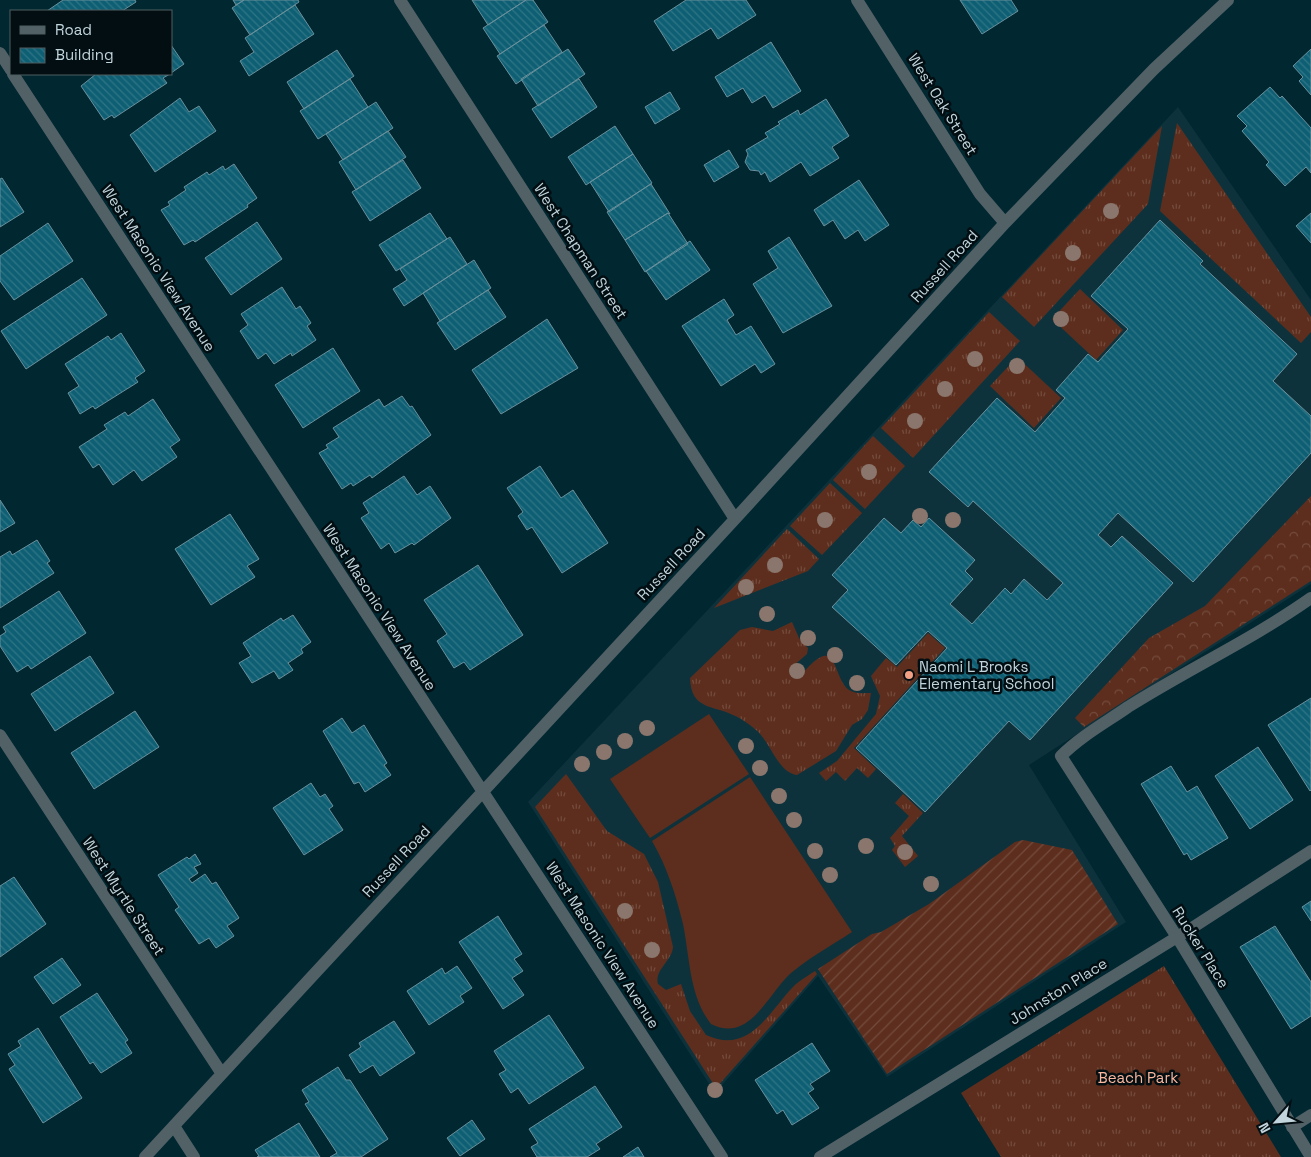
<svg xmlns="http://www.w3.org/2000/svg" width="1311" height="1157" font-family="'Space Grotesk',sans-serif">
<defs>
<pattern id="grass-tufts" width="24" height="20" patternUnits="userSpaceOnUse" patternTransform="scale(1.25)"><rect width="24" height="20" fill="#5d2e1d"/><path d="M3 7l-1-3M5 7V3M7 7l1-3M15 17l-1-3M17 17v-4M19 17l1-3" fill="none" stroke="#734b3d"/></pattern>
<pattern id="forest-crowns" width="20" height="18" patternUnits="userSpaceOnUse" patternTransform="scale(1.25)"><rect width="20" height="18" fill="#5d2e1d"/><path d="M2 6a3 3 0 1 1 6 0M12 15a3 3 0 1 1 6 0" fill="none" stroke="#734b3d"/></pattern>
<pattern id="garden-furrows" width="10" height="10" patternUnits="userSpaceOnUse" patternTransform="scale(1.25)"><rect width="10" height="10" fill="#5d2e1d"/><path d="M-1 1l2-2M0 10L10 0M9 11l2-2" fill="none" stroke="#734b3d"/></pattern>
<pattern id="building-back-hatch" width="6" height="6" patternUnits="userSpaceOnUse" patternTransform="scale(1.25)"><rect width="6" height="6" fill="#0e5f73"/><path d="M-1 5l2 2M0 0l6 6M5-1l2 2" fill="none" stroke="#2f7586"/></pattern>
</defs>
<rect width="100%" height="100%" fill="#012731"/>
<!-- built -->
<path fill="#0e323c" d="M1178,107L1311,300V584L1029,765L1126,922L887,1077L818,976L715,1093L528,802Z"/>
<!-- grass -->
<path fill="url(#grass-tufts)" d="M1177,123L1311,317V332L1301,343L1160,211Z
M1162,126L1148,204L1034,327L1002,297Z
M1080,289L1123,330L1096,360L1052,319Z
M989,312L1020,341L913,458L881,428Z
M1017,357L1061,398L1034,428L990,386Z
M873,436L905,466L865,509L833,480Z
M830,483L862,513L822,555L790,526Z
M787,529L819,559L808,571L714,608Z
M792,622L799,638L808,648L807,654L793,666L792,671L794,674L801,675C841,628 830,680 851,691C856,694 864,693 871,693L868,710L862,719L852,725L836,751L797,775C778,773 770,741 756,730C749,724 741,718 733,715C713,705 691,710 690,678L740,630L752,627L773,631Z
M928,633L945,648L854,748L876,769L868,778L857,768L845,781L836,772L826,781L819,773L837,761L876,714L880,696L871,676L886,658L897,667Z
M566,774L607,831L644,854L658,882L673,947C672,961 654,970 658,984L666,990L681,984L690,1011L706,1035C751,1056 770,1009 796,984C802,979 809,975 815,971L817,974L716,1088L535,807Z
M903,794L923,813L902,836L918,856L905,867L892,850L895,846L890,838L909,816L895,803Z
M1164,966L1281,1157H1001L961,1093Z"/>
<!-- forest -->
<path fill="url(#forest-crowns)" d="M1311,496V581L1084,727L1075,718L1149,638L1205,606Z"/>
<!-- garden -->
<path fill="url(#garden-furrows)" d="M1023,840L1072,850L1118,924L887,1074L818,969L872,934L881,932L929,904L1015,842Z"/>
<!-- pitch -->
<path fill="#5d2e1d" d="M709,714L749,774L650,838L610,779Z
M750,777L852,932C832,945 809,958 791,973C768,993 750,1044 711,1024C689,996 690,958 683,924C676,895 667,867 652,841Z"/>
<!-- building -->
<path fill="url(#building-back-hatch)" stroke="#6a909c" d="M63,0H135L136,2L122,11H47Z
M233,0H244L236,5Z
M244,0H298L299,2L250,35L232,8Z
M472,0H526L488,25Z
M526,0H533L548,22L500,54L483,28Z
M686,0H746L756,15L718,39L711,28L673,51L654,21Z
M960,0H1011L1018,11L982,34Z
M295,5L314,34L249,76L240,61L254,52L245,38Z
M544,25L562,52L516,84L497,56Z
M771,42L801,91L773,108L765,95L752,103L743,88L727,97L715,77Z
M171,45L184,64L171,73Z
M568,49L585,74L538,106L521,79Z
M1311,49V95L1299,81L1303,77L1293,66Z
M337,50L354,76L304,109L287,82Z
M96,74H170L163,78L167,83L114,118L112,115L104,120L81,86Z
M350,79L368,107L318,139L300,111Z
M579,79L597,107L551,138L532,109Z
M1270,87L1280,98L1282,96L1311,128V173L1306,167L1285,186L1266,165L1269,162L1242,131L1247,126L1237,116Z
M670,92L680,109L655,124L645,107Z
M180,98L189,112L199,106L216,131L155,172L130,135Z
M826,99L849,136L832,147L839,158L810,176L801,162L770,182L765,172L761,175L759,171L750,170L745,162L748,154L746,150L768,137L765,133L780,124L778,122L798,110L800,115Z
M376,102L393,128L343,160L326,134Z
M615,126L633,154L586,185L568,157Z
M388,131L406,157L356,190L339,162Z
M729,150L739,167L714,182L704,165Z
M633,154L652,183L609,212L590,182Z
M403,160L421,188L370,221L352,192Z
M234,164L257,198L247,205L248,207L195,242L193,240L184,245L161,210L170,205L168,202L186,190L184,187L207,172L209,175L223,166L225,170Z
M2,178L24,212L0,227V179Z
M859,180L889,225L865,241L858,230L845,239L833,220L824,226L814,210Z
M651,184L670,214L668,213L625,240L607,212Z
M430,213L447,239L396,271L379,245Z
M668,213L688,244L645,272L625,240Z
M1311,213V243L1296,226Z
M1160,220L1203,261L1200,264L1297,354L1273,381L1311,416V453L1193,582L1118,513L1098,535L1111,547L1122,536L1173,583L1030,740L1009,721L925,812L856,748L947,648L928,631L896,665L832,607L848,590L832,575L884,518L901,533L913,520L921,527L929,518L975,560L965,571L973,579L950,604L972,624L1005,588L1011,594L1024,579L1047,600L1063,583L973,501L968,507L929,472L997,398L1035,432L1065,398L1056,390L1088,354L1098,362L1128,329L1091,296Z
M257,222L282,259L231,295L205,258Z
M48,223L73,261L14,300L0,281V256Z
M450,237L467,264L404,306L393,289L407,280L400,269Z
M789,237L832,306L783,333L753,284L778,268L768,251Z
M690,241L710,270L666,300L646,271Z
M474,260L491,288L440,321L423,293Z
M82,278L107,315L26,369L1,331Z
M282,287L296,309L300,306L311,323L307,326L316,340L292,356L291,353L274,364L266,353L258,359L240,331L248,325L241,314Z
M488,290L506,317L455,350L437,323Z
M724,299L734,315L727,320L736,335L751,326L775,364L761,373L755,364L721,386L682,326Z
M547,319L578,368L501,414L472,370Z
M121,333L145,371L135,378L138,382L95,409L93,406L80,414L68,393L79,386L65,364L108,336L111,340Z
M333,348L360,391L303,428L275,385Z
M402,396L410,407L412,406L431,435L372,478L370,475L353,486L351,483L342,489L319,453L328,448L326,445L339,437L333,428L379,399L384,407Z
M153,399L180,440L170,447L177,457L142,481L134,470L113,485L99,464L93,468L79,447L107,429L104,425L125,412L128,416Z
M540,466L561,498L573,490L608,543L562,573L532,527L527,530L518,516L523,512L507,488Z
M404,476L417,495L430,486L451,518L414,545L412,543L395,553L389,543L381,549L361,518L369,513L363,503Z
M0,500L15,523L0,532Z
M230,514L259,559L247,566L255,577L211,605L175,549Z
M37,540L50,561L47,563L54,573L0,608V557L10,551L12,555Z
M478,565L523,635L470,670L464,662L454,668L437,641L447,634L424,600Z
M59,591L86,633L31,669L28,665L17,672L0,646V636L6,632L3,627Z
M293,615L311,642L301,649L303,653L288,663L293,670L279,679L274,671L252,683L239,663L251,656L243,643L281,618L283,621Z
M90,656L114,693L55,731L31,694Z
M1311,698V790L1310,791L1268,725Z
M135,711L159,747L94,789L71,753Z
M342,718L352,733L364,725L387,763L384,765L391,775L365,792L359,782L354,784L323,731Z
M1258,747L1293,800L1250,829L1215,776Z
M1171,766L1187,792L1197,786L1228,838L1191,860L1187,853L1184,855L1141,784Z
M311,783L320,797L325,794L333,806L329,809L343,830L304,855L273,808Z
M195,854L201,864L194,867L198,873L189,879L192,883L205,874L212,884L216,882L239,918L227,926L234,936L216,948L209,938L199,944L175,910L179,907L158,875L187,857L189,859Z
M14,877L46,924L0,957V886Z
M1311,901V921L1302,907Z
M498,916L522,954L514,959L523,971L512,978L524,995L503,1009L459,942Z
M1275,926L1311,982V1016L1291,1029L1240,947Z
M62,958L81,985L53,1004L34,977Z
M457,966L472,988L460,996L464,1002L429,1025L407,991L442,968L445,974Z
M97,993L128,1040L125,1042L132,1053L101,1073L93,1062L90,1064L60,1017Z
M549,1015L584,1068L529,1104L518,1088L511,1093L499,1074L506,1070L494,1051Z
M394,1021L415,1053L380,1076L373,1065L360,1073L349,1055L361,1047L359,1043Z
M38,1028L82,1098L43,1123L9,1069L15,1065L8,1054L21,1046L18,1041Z
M812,1043L830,1071L810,1084L814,1089L808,1093L819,1108L792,1125L783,1110L777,1114L755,1080Z
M338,1067L346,1080H350L388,1139L361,1157H330L337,1153L305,1104L309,1102L302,1090Z
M595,1086L622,1127L596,1144L600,1149L587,1157H537L531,1147L538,1143L529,1129Z
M472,1120L485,1139L460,1156L447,1138Z
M299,1123L320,1157H257L259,1156L255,1150Z
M638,1147L644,1157H623Z"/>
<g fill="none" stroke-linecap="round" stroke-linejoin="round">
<!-- minor -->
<path stroke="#526166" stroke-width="12" d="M400,0L735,519
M857,0L980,194L1005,223
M0,53L11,70
M13,74L722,1157
M0,735L222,1074
M174,1126L194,1157
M1292,1127L1311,1115
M145,1157L735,519L1005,223L1154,69L1228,0
M820,1157L1195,926L1311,851
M1311,1157L1177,937L1061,756C1081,736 1105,723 1128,707C1188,669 1253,639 1311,598"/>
</g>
<!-- trees -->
<g fill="#8a766d">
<circle cx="1111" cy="211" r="8"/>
<circle cx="1073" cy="253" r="8"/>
<circle cx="1061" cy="319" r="8"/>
<circle cx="975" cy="359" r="8"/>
<circle cx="1017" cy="366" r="8"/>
<circle cx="945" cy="389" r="8"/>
<circle cx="915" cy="421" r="8"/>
<circle cx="869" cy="472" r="8"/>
<circle cx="920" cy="516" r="8"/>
<circle cx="825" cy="520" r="8"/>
<circle cx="953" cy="520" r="8"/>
<circle cx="775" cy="565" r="8"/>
<circle cx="746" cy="587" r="8"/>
<circle cx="767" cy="614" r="8"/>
<circle cx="808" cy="638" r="8"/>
<circle cx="835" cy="655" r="8"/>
<circle cx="797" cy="671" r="8"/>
<circle cx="857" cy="683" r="8"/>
<circle cx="647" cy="728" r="8"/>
<circle cx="625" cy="741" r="8"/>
<circle cx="746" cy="746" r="8"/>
<circle cx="604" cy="752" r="8"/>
<circle cx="582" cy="764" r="8"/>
<circle cx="760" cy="768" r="8"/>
<circle cx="779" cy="796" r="8"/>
<circle cx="794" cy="820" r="8"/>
<circle cx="866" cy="846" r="8"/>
<circle cx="815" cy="851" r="8"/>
<circle cx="905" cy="852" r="8"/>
<circle cx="830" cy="875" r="8"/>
<circle cx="931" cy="884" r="8"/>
<circle cx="625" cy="911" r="8"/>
<circle cx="652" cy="950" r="8"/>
<circle cx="715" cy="1090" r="8"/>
</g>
<!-- markers -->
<circle fill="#f39f83" stroke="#020e12" stroke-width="2" cx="909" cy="675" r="5"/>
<g text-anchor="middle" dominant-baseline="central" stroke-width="5" stroke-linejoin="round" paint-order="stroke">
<!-- street labels -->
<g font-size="15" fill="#c2d5dc" stroke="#020e12">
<text transform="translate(943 104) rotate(58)">West Oak Street</text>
<text transform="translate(581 251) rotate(57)">West Chapman Street</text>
<text transform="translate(944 266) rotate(-48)">Russell Road</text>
<text transform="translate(159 268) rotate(57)">West Masonic View Avenue</text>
<text transform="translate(671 564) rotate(-47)">Russell Road</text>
<text transform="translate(380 607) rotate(57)">West Masonic View Avenue</text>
<text transform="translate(396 861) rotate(-47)">Russell Road</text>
<text transform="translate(124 896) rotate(57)">West Myrtle Street</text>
<text transform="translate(603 945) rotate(57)">West Masonic View Avenue</text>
<text transform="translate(1201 947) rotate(58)">Rucker Place</text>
<text transform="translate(1058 991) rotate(-32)">Johnston Place</text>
</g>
<!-- poi labels -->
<g font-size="15" fill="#c2d5dc" stroke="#020e12" text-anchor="start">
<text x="919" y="666">Naomi L Brooks<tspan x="919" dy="17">Elementary School</tspan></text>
</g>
<!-- park labels -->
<g font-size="15" fill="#fab69e" stroke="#020e12">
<text x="1138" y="1077">Beach Park</text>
</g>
</g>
<!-- legend -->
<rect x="10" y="10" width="162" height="65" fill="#020e12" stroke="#4f5e63"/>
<rect x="20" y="26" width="25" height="8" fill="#526166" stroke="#4f5e63"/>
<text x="55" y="35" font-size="15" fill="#c2d5dc">Road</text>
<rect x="20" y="48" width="25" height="15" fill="url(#building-back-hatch)" stroke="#4f5e63"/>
<text x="55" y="60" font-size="15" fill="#c2d5dc">Building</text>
<!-- north arrow -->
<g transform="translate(1276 1122) rotate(243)" stroke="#020e12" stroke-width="4" paint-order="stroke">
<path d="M0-4L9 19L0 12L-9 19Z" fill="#c2d5dc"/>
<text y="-8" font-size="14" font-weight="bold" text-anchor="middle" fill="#c2d5dc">N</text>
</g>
</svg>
